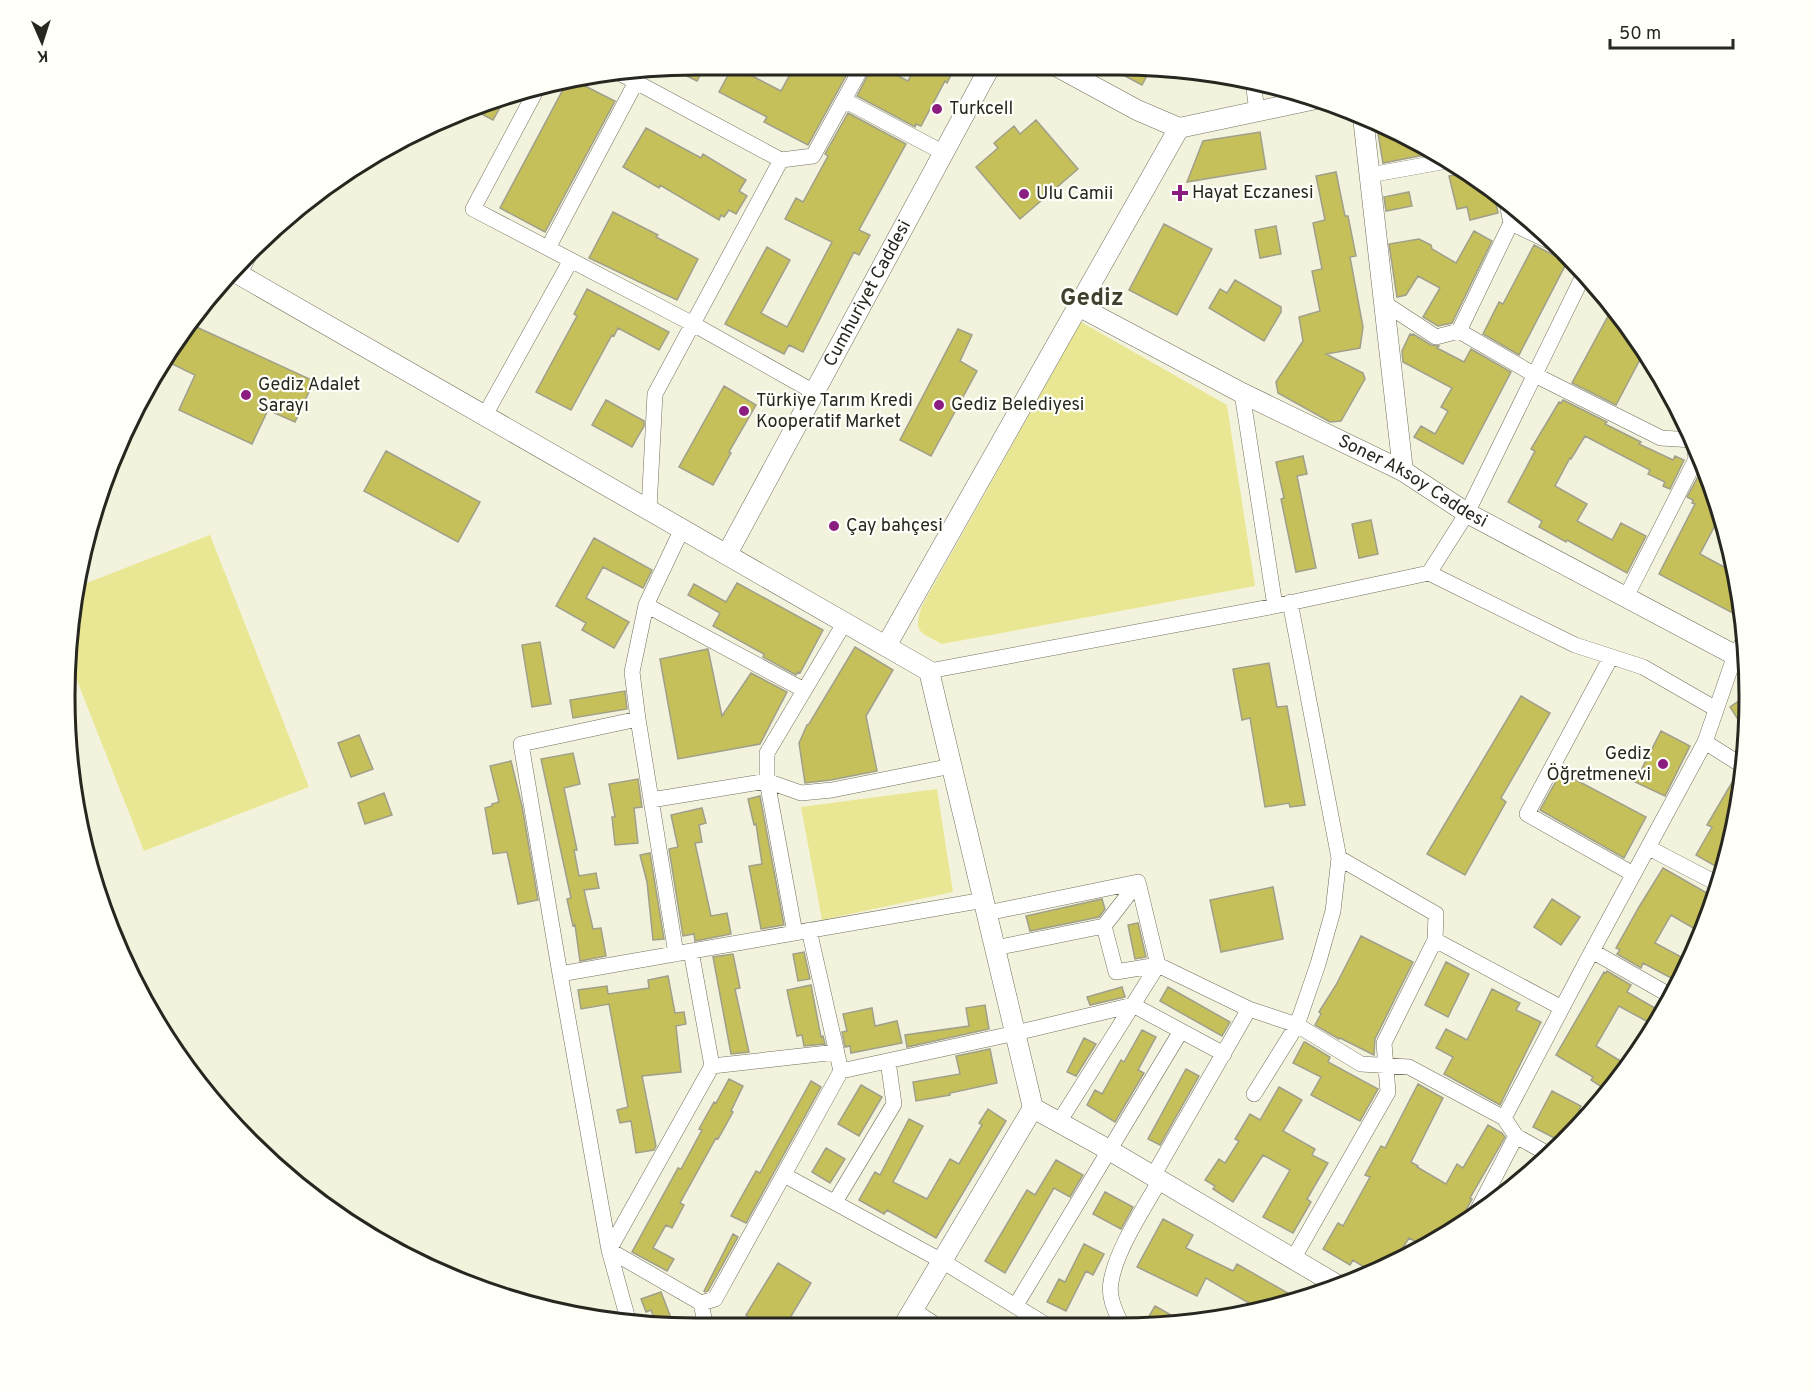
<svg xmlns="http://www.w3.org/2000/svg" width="1814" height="1393" font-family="Overpass,sans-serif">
<rect width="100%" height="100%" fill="#f3f3dd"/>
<!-- green -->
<path fill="#eae794" d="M1081,322L1227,405L1255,586L942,644C919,632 913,633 922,606Z
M210,535L309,787L144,851L69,660L79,586Z
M937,789L953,892L822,920L801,807Z"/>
<!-- building -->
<path fill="#c5c05a" stroke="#a09f8b" stroke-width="1.5" d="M694,65L704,68L697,81L670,68Z
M795,65H852L808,145L764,122L767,117L719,92L733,66L781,91Z
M873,65H877L908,81L916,65H956L947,83L945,81L921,126L916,124L915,127L857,96Z
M1106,66H1152L1142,85Z
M575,81L615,101L545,232L500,208L567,82Z
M506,97L493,120L474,110L493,103Z
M848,113L906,144L859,230L870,235L859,255L854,252L803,352L789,345L784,354L725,324L767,247L790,260L761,313L787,327L832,242L785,219L796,198L803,202L828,156L825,154Z
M1036,120L1078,169L1020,219L976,167L998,148L994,143L1014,126L1020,134Z
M1376,122L1397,130L1435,153L1383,163Z
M646,128L701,158L703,154L746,180L739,191L747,196L736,214L729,210L724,217L721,215L719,220L660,185L659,188L623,167Z
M1260,132L1266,169L1187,182L1203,141Z
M1336,172L1345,216H1348L1356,256L1350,257L1363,327L1360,348L1326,354L1363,373L1365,379L1341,421L1330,422L1278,393L1276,382L1303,341L1299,317L1320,311L1312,271L1322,269L1313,223L1325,220L1316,176Z
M1466,173L1493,189L1498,213L1470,220L1467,207L1457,209L1449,176Z
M1409,192L1412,206L1386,211L1384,197Z
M613,212L658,235L656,237L698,259L677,300L589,258Z
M1164,224L1212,249L1177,315L1129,290Z
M1276,226L1281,254L1260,258L1255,230Z
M1474,231L1492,241L1452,323L1438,326L1423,317L1440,288L1418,276L1406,295L1397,297L1389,244L1419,239L1431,245L1432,249L1456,263Z
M1534,245L1567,262L1519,355L1483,334L1499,302L1503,304Z
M1235,280L1281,307V312L1264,341L1209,308L1220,289L1227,293Z
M587,289L669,332L659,350L618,328L614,336L612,335L571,410L536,392L577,316L574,314Z
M1613,307L1645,350L1616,405L1572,383Z
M192,325L314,381L295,422L268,410L252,444L179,410L195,375L168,362L175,347Z
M958,329L972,335L960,361L977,371L931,456L900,440Z
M1410,334L1412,335L1413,334L1431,345L1439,346L1437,348L1464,362L1471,349L1511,372L1463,464L1414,437L1421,426L1435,434L1448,411L1441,407L1452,388L1403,362L1402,351Z
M724,386L756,405L729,452L731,453L713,485L679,467Z
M606,400L644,421V426L632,447L592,425Z
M1563,400L1607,422L1605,424L1641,442L1639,444L1673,460L1675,456L1684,460L1670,489L1663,486L1665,482L1648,474L1650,470L1585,436L1571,459L1570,458L1555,486L1587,504L1577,521L1612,540L1621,523L1646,536L1627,573L1567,540L1566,542L1539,527L1542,521L1508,502L1535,451L1531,449L1559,402L1561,403Z
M386,451L480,502L458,542L364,491Z
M1303,456L1307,474L1297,476L1316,568L1296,572L1281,499L1284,498L1276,462Z
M1700,473L1708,477L1720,516L1700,554L1737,574L1742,618L1659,574L1695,504L1692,503L1693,500L1687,497Z
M1371,520L1378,554L1359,558L1352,524Z
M594,538L652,570L643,588L603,567L586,598L629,622L614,648L582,630L586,623L556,606Z
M737,583L823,630L800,673L798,672L796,675L763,657L764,654L713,626L720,613L688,595L694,584L726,602Z
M540,642L551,704L532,707L522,645Z
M855,647L893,670L866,716L877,771L831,780L805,783L799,743L807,725L809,724Z
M708,649L722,716L751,673L787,692L760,744L678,759L660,659Z
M1269,663L1277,707L1287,706L1305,805L1290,807L1289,803L1265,807L1250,718L1242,720L1233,669Z
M625,691L627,709L573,718L570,700Z
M1749,694V697L1746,732L1730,707Z
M1521,696L1550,713L1501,798L1506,802L1465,875L1427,854Z
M1661,731L1690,746L1665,796L1635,782Z
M359,735L373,769L351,777L338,743Z
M573,753L580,784L564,788L577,850H574L579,876L596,873L599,888L584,890L593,929L601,928L606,956L580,961L575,925L573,926L567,899L571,898L541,759Z
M511,761L522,806L538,900L518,904L507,852L493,854L485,808L492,806V804L499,802L490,766Z
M1561,772L1646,817L1624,858L1540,810Z
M1737,774L1742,776L1737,820L1722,870L1696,855L1712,827L1707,825Z
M638,779L642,807L634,808L638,843L615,845L612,817H615L609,784Z
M384,793L392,815L365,824L358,803Z
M760,796L784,925L761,929L749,866L762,864L756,824L754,825L748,799Z
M702,808L706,823L699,825L702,842L695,843L711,916L727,913L731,934L695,941L694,934L683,936L669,849L678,847L671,815Z
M650,853L664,939L653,940L647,882L640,855Z
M1663,868L1714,897L1708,917L1700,932L1671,915L1655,943L1685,959L1673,979L1643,963L1641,968L1617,954L1620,950L1616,948L1639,907Z
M1273,887L1283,939L1221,952L1210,900Z
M1102,899L1105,909L1099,917L1030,931L1026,916Z
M1552,899L1580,917L1561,945L1534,927Z
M1138,923L1146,957L1135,959L1128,925Z
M1361,936L1413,962L1375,1039L1374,1055L1340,1038L1339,1039L1315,1025L1321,1014L1319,1012L1336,985Z
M804,952L810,979L798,981L793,954Z
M733,954L740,988L735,989L749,1052L731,1054L713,957Z
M1446,962L1469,974L1448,1017L1425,1005Z
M1607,971L1631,985L1627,992L1655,1008L1648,1022L1619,1006L1596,1046L1627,1065L1608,1091L1591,1080L1593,1077L1556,1055L1604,972L1606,973Z
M668,976L675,1013L684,1012L686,1024L676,1026L681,1072L642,1076L656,1146L654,1150L636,1153L631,1121L620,1123L617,1110L628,1107L609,1004L581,1009L578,990L607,986L608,994L649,988L648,980Z
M811,985L821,1037L823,1036L825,1044L804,1046L802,1035L797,1036L787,990Z
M1122,987L1125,997L1090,1005L1087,997Z
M1168,987L1230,1022L1222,1036L1160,1001Z
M1492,989L1520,1003L1516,1010L1541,1022L1500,1105L1444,1074L1453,1057L1436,1048L1446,1029L1467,1040Z
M985,1005L989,1029L907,1047L905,1035L969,1026L966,1008Z
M872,1008L875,1026L897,1021L902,1043L851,1053L850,1046L845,1047L842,1032L847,1031L843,1014Z
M1142,1030L1156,1037L1138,1070L1144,1073L1115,1122L1087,1105L1095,1090L1102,1094L1121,1060L1124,1062Z
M1084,1038L1096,1044L1076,1076L1067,1072Z
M1304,1042H1305L1330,1057L1328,1062L1378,1089L1360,1121L1311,1095L1321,1077L1293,1063Z
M990,1049L997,1083L950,1093V1095L916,1101L913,1082L960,1074L956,1056Z
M1186,1069L1199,1076L1160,1145L1148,1139Z
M729,1079L743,1086L731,1111L733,1112L718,1139L716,1138L680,1203L684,1205L672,1228L666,1225L653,1248L674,1259L667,1271L632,1252L678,1168L681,1169L702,1130L699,1129L714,1102L716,1103Z
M811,1081L821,1087L746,1223L731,1216L756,1171L760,1173Z
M1418,1084L1443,1098L1411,1162L1418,1166L1417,1167L1446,1184L1457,1164L1463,1168L1488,1125L1502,1133L1505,1137L1470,1198L1472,1199L1458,1225L1452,1222L1445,1234L1422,1245L1409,1238L1397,1257L1370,1271L1353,1260L1350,1265L1323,1249L1338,1223L1343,1226L1370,1177L1365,1175L1381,1146L1385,1148Z
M861,1085L882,1097L859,1136L838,1124Z
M1279,1087L1302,1100L1283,1131L1315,1149L1312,1155L1328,1163L1307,1199L1311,1202L1293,1233L1263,1217L1290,1170L1263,1155L1233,1202L1213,1189L1215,1186L1205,1180L1219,1159L1225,1163L1239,1141L1235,1139L1250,1114L1260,1120Z
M1552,1091L1581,1106L1579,1110L1588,1115L1564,1143L1533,1127Z
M988,1109L1006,1121L936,1238L887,1210L884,1214L859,1200L875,1172L880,1175L909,1119L923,1126L893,1182L927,1199L950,1159L959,1164L982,1125L979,1123Z
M826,1148L845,1159L830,1183L812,1172Z
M1056,1160L1083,1175L1070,1197L1054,1188L1005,1273L985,1261L1027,1190L1035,1195Z
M1105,1192L1133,1207L1121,1229L1093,1214Z
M1163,1219L1193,1235L1186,1248L1233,1271L1237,1264L1300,1300L1259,1309L1206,1278L1197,1296L1137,1267Z
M733,1234L738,1237L708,1291L705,1292L704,1291Z
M1084,1244L1104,1254L1093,1275L1086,1271L1066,1311L1047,1302L1059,1279L1065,1282Z
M778,1263L811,1283L787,1323H758L746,1315Z
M661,1292L673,1323H656L651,1310L646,1312L641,1299Z
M1155,1306L1185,1323H1145Z"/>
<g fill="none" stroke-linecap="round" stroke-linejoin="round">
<defs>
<path id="minor" d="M621,74L781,160L813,156L863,65
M1081,78L1088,66
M1253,82L1257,111
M539,85L473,209L693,324L814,392
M844,100L944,153
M1370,175L1447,161
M1506,199L1511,223L1555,244
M548,248L636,82
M239,275L254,246
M1384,303L1436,337L1459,331L1535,375L1661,438L1693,440
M1459,331L1511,223
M1242,393L1275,606
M485,415L571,260
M649,509L655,394L781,160
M1429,573L1575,645L1643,667L1716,709
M1626,597L1696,459L1694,441
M646,605L804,690
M1611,657L1527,814L1633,874
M929,671L1275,606L1429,573L1467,513L1585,272
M1705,742L1743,766
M651,800L767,781L801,793L832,790L952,766
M1649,848L1718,884
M987,913L1138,882L1158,965L1249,1009L1297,1025L1361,1064L1409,1067L1504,1118L1516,1136L1550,1155
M1104,926L1116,972L1158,965
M795,933L767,781V753L845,622
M1435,940L1562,1008
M995,948L1104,926L1138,882
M1592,951L1671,996
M676,954L638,719L632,672L646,605L682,529
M560,974L984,900
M712,1066L837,1052
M841,1071L1016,1033L1133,1005L1224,1054
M1254,1094L1297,1025L1318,964L1333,911L1339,858L1290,602
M1504,1118L1592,951L1705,742L1735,655L1744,640
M1059,1122L1158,965
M784,1175L942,1261L1043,1323
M1153,1176L1249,1009
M835,1202L894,1104L888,1061
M1473,1219L1516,1136
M609,1250L712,1066L691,951
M609,1250L701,1303L705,1323
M1293,1259L1388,1092L1384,1043L1435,940L1436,914L1339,858
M701,1303L715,1299L841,1071L809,930
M1016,1305L1181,1031
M913,1310L933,1323
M629,1323L609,1250L560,974L521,744L638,719
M1121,1323C1115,1311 1108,1296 1111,1282C1116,1250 1143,1210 1160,1180"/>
<g id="tertiary">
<path d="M1056,66L1137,110L1179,128L1316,99"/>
<path d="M1363,117L1403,471"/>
<path d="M233,271L929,671L1033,1108L1109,1150L1339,1286"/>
<path id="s1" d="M1078,306L1242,393L1403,471L1467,513L1746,661"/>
<path id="s2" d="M727,554L991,65"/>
<path d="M886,646L1179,128"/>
<path d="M905,1323L1033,1108"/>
</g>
</defs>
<!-- minor casing -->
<use href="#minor" stroke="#71705d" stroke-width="16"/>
<!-- tertiary casing -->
<use href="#tertiary" stroke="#71705d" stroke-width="21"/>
<!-- minor -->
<use href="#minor" stroke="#fff" stroke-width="15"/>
<!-- tertiary -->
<use href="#tertiary" stroke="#fff" stroke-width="20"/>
</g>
<!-- markers -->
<g fill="#8c1d80" stroke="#fffffa" stroke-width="2">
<circle cx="937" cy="109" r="6"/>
<path d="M1177 184h6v6h6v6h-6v6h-6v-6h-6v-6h6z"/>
<circle cx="1024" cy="194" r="6"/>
<circle cx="246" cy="395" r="6"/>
<circle cx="939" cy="405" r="6"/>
<circle cx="744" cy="411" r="6"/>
<circle cx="834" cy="526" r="6"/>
<circle cx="1663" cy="764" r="6"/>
</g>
<g text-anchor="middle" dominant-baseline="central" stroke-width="4.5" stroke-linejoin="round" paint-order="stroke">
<!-- poi labels -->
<g font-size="18" fill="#27271f" stroke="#fffffa" text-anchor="start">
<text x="949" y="109">Turkcell</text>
<text x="1192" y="193">Hayat Eczanesi</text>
<text x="1036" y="194">Ulu Camii</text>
<text x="258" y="385">Gediz Adalet<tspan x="258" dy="21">Sarayı</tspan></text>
<text x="756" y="401">Türkiye Tarım Kredi<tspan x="756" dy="21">Kooperatif Market</tspan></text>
<text x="951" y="405">Gediz Belediyesi</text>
<text x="846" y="526">Çay bahçesi</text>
<text x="1651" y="754" text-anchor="end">Gediz<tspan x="1651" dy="21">Öğretmenevi</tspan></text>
</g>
<!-- street labels -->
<g font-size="18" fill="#27271f" stroke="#fffffa">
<text stroke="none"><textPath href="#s2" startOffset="296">Cumhuriyet Caddesi</textPath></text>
<text stroke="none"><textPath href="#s1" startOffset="378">Soner Aksoy Caddesi</textPath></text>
</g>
<!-- district labels -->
<g font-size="24" font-weight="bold" fill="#41402f" stroke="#fffffa">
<text x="1092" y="299">Gediz</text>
</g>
</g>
<!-- crop -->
<path d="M0 0H1814V1393H0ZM696 75H1118A621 621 0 0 1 1739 696V697A621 621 0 0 1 1118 1318H696A621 621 0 0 1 75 697V696A621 621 0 0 1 696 75Z" fill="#fffffa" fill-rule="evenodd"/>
<path fill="none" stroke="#27271f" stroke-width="3" d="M696 75H1118A621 621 0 0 1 1739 696V697A621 621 0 0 1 1118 1318H696A621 621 0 0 1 75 697V696A621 621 0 0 1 696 75Z"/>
<!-- north arrow -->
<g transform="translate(42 42) rotate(177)" stroke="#fffffa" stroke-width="4.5" paint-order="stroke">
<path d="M0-4.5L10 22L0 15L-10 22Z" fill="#27271f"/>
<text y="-9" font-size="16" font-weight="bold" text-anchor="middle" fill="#27271f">K</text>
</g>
<!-- scale -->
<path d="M1610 39v9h123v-9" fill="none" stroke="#27271f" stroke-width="3"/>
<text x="1619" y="39" font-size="18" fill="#27271f" stroke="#fffffa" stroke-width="4.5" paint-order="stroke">50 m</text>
</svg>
